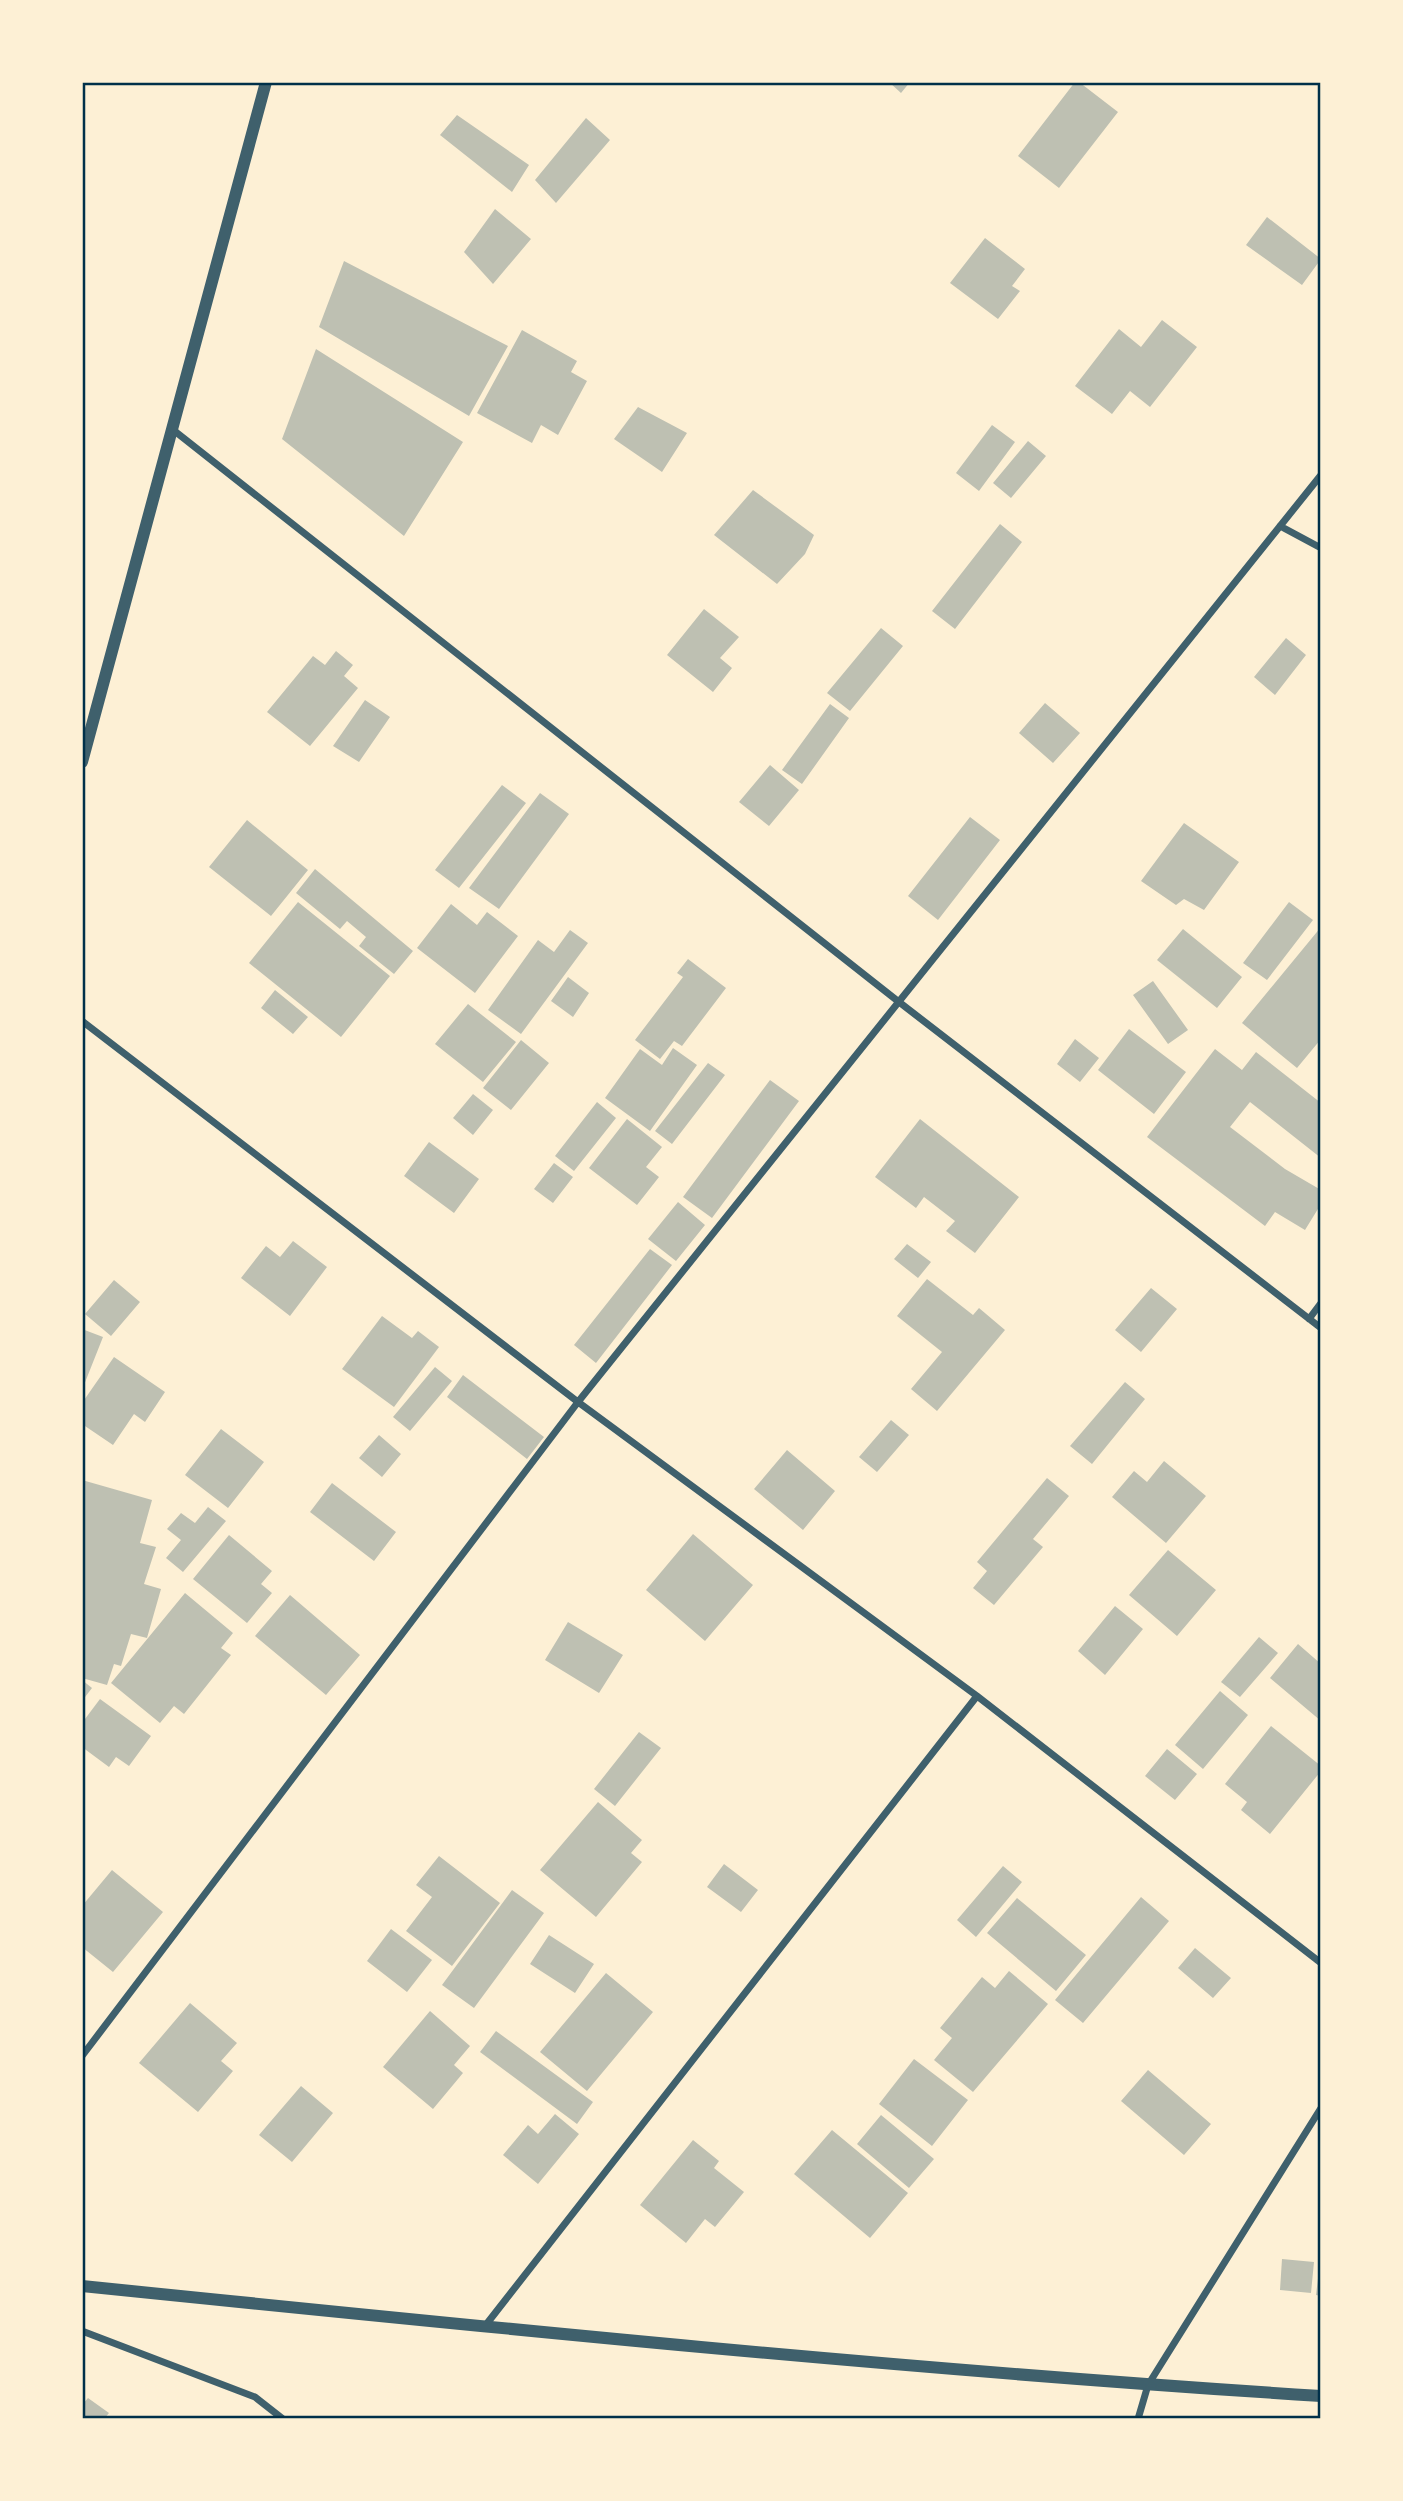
<svg xmlns="http://www.w3.org/2000/svg" width="1403" height="2501" font-family="'Fira Sans Condensed',sans-serif">
<rect width="100%" height="100%" fill="#fdf0d5"/>
<!-- building -->
<path fill="#bec0b2" d="M889,82H910L901,93Z
M1075,82H1079L1118,112L1059,188L1018,156Z
M457,115L529,165L512,192L440,135Z
M586,118L610,140L556,203L535,180Z
M495,209L531,239L493,284L464,252Z
M1267,217L1321,259L1302,285L1246,245Z
M985,238L1025,269L1012,286L1020,291L998,319L950,283Z
M344,261L508,346L469,416L319,327Z
M1162,320L1197,347L1150,407L1130,391L1112,414L1075,386L1119,329L1141,347Z
M522,330L577,361L571,372L587,381L558,435L541,425L532,443L477,413Z
M316,349L463,442L404,536L282,439Z
M638,407L687,433L662,472L614,439Z
M992,425L1015,442L979,491L956,473Z
M1028,441L1046,456L1011,498L993,483Z
M753,490L814,535L805,554L777,584L714,535Z
M1000,524L1022,542L955,629L932,611Z
M704,609L739,637L720,658L732,668L713,692L667,655Z
M881,628L903,646L850,711L827,693Z
M1286,638L1306,655L1275,695L1254,677Z
M336,651L353,665L344,676L358,688L310,746L267,712L313,656L325,665Z
M365,700L390,717L359,762L333,746Z
M1045,703L1080,733L1053,763L1019,733Z
M830,704L849,718L802,784L782,770Z
M770,765L799,790L769,826L739,802Z
M502,785L526,803L459,888L435,870Z
M540,793L569,814L499,909L469,888Z
M970,817L1000,840L938,920L908,896Z
M247,820L308,870L271,916L209,867Z
M1184,823L1239,862L1204,910L1184,899L1176,905L1141,881Z
M315,869L413,951L394,974L359,946L366,937L347,921L340,929L296,893Z
M298,902L390,976L341,1037L249,963Z
M1289,902L1313,920L1267,980L1243,963Z
M451,904L477,925L487,912L518,936L475,993L417,948Z
M1321,927V1039L1297,1068L1242,1023Z
M1183,929L1242,977L1217,1008L1157,960Z
M570,930L588,943L521,1034L488,1010L538,940L554,952Z
M688,959L726,988L682,1046L674,1041L660,1059L635,1040L683,977L677,973Z
M568,977L589,993L573,1017L551,1001Z
M1153,981L1188,1030L1168,1044L1133,995Z
M275,990L308,1017L293,1034L261,1008Z
M468,1004L516,1042L483,1082L435,1044Z
M1129,1029L1186,1072L1154,1114L1098,1070Z
M1075,1039L1099,1058L1080,1082L1057,1064Z
M521,1040L549,1063L511,1110L483,1088Z
M673,1048L697,1065L650,1131L605,1098L640,1049L662,1065Z
M1215,1049L1242,1070L1256,1052L1321,1103V1158L1250,1102L1230,1127L1285,1169L1321,1190V1204L1305,1230L1275,1212L1265,1226L1147,1137Z
M708,1063L725,1075L672,1144L655,1131Z
M770,1080L799,1101L712,1218L683,1197Z
M473,1094L493,1110L473,1135L453,1118Z
M597,1102L616,1118L574,1171L555,1156Z
M627,1119L662,1147L646,1167L659,1177L637,1205L589,1168Z
M920,1119L1019,1197L975,1253L946,1231L955,1221L924,1197L916,1208L875,1177Z
M429,1142L479,1179L454,1213L404,1176Z
M554,1163L573,1177L553,1203L534,1189Z
M678,1202L705,1225L676,1261L648,1239Z
M293,1241L327,1267L290,1316L241,1278L266,1246L280,1257Z
M907,1244L931,1262L918,1278L894,1259Z
M650,1249L672,1265L596,1363L574,1345Z
M927,1279L973,1315L979,1308L1005,1330L937,1411L911,1389L942,1352L897,1316Z
M114,1280L140,1302L111,1336L85,1314Z
M1151,1288L1177,1309L1141,1352L1115,1330Z
M382,1316L412,1338L418,1331L439,1347L394,1407L342,1369Z
M82,1329L103,1337L82,1390Z
M114,1357L165,1392L145,1422L134,1414L113,1445L82,1424V1403Z
M435,1367L452,1381L410,1431L393,1417Z
M463,1375L544,1437L527,1459L447,1397Z
M1125,1382L1145,1399L1092,1464L1070,1446Z
M891,1420L909,1435L877,1472L859,1457Z
M221,1429L264,1462L228,1508L185,1475Z
M379,1435L401,1454L382,1477L359,1458Z
M787,1450L835,1491L803,1530L754,1489Z
M1164,1461L1206,1496L1166,1543L1112,1497L1134,1471L1147,1482Z
M1047,1478L1069,1496L1033,1539L1043,1547L994,1605L973,1588L987,1571L977,1562Z
M82,1480L152,1500L140,1543L156,1547L144,1584L161,1589L147,1638L131,1634L121,1666L114,1664L107,1685L82,1678L84,1668H82Z
M332,1483L396,1532L374,1561L310,1512Z
M208,1507L226,1521L183,1572L166,1558L181,1540L167,1529L181,1513L195,1523Z
M693,1534L753,1585L705,1641L646,1590Z
M229,1535L272,1571L261,1584L272,1593L247,1623L193,1579Z
M1168,1550L1216,1590L1177,1636L1129,1595Z
M185,1593L233,1633L221,1648L231,1655L184,1714L174,1706L160,1723L111,1683Z
M290,1595L360,1655L326,1695L255,1636Z
M1115,1606L1143,1629L1105,1675L1078,1651Z
M568,1622L623,1655L599,1693L545,1660Z
M1259,1637L1278,1653L1240,1697L1221,1682Z
M1298,1644L1321,1664V1721L1270,1678Z
M82,1680L92,1688L82,1701Z
M1220,1691L1248,1715L1203,1769L1175,1745Z
M100,1699L151,1736L129,1766L116,1757L109,1767L82,1747V1723Z
M1271,1726L1321,1766V1771L1270,1834L1241,1810L1247,1802L1225,1784Z
M639,1732L661,1748L615,1806L594,1789Z
M1167,1749L1197,1774L1175,1800L1145,1776Z
M598,1802L642,1840L631,1853L642,1862L596,1917L540,1870Z
M439,1856L500,1903L452,1966L406,1931L432,1897L416,1885Z
M724,1864L758,1890L741,1912L707,1887Z
M1003,1866L1022,1882L976,1937L957,1920Z
M112,1870L163,1912L113,1972L82,1947V1906Z
M512,1890L544,1913L474,2008L442,1985Z
M1141,1897L1169,1921L1083,2023L1055,2000Z
M1017,1898L1086,1955L1056,1991L987,1933Z
M391,1929L432,1960L407,1992L367,1961Z
M549,1935L594,1964L575,1993L530,1964Z
M1195,1948L1231,1978L1213,1998L1178,1968Z
M1009,1971L1048,2004L973,2092L934,2060L952,2038L940,2028L982,1977L995,1988Z
M606,1973L653,2012L587,2091L540,2052Z
M190,2003L237,2043L221,2061L233,2071L198,2112L139,2063Z
M430,2011L470,2046L454,2065L463,2073L433,2109L383,2067Z
M496,2031L593,2102L577,2124L480,2052Z
M914,2059L968,2100L932,2146L879,2104Z
M1148,2070L1211,2124L1184,2155L1121,2101Z
M301,2086L333,2113L292,2162L259,2135Z
M555,2114L579,2134L538,2184L503,2155L528,2125L538,2134Z
M881,2115L934,2159L909,2188L857,2144Z
M832,2130L908,2193L870,2238L794,2174Z
M693,2140L719,2161L714,2168L744,2192L715,2227L705,2219L686,2243L640,2205Z
M1282,2259L1314,2262L1311,2293L1280,2290Z
M1319,2270L1321,2271V2296L1316,2295Z
M88,2398L109,2413L104,2419H82V2405Z"/>
<g fill="none" stroke-linecap="round" stroke-linejoin="round">
<!-- minor -->
<path stroke="#3f606c" stroke-width="7" d="M172,429L899,1002L1321,1328
M1280,526L1321,548
M82,1021L578,1402L977,1696L1321,1963
M1309,1319L1321,1303
M82,2056L578,1402L1321,475
M485,2326L977,1696
M82,2331L255,2397L283,2419
M1138,2419L1148,2385L1321,2108"/>
<!-- tertiary -->
<path stroke="#3f606c" stroke-width="12" d="M82,762L266,82
M82,2286C494,2328 907,2370 1321,2396"/>
</g>
<!-- border -->
<rect width="1403" height="2501" fill="none" stroke="#fdf0d5" stroke-width="168"/>
<rect x="84" y="84" width="1235" height="2333" fill="none" stroke="#003049" stroke-width="2.5"/>
</svg>
